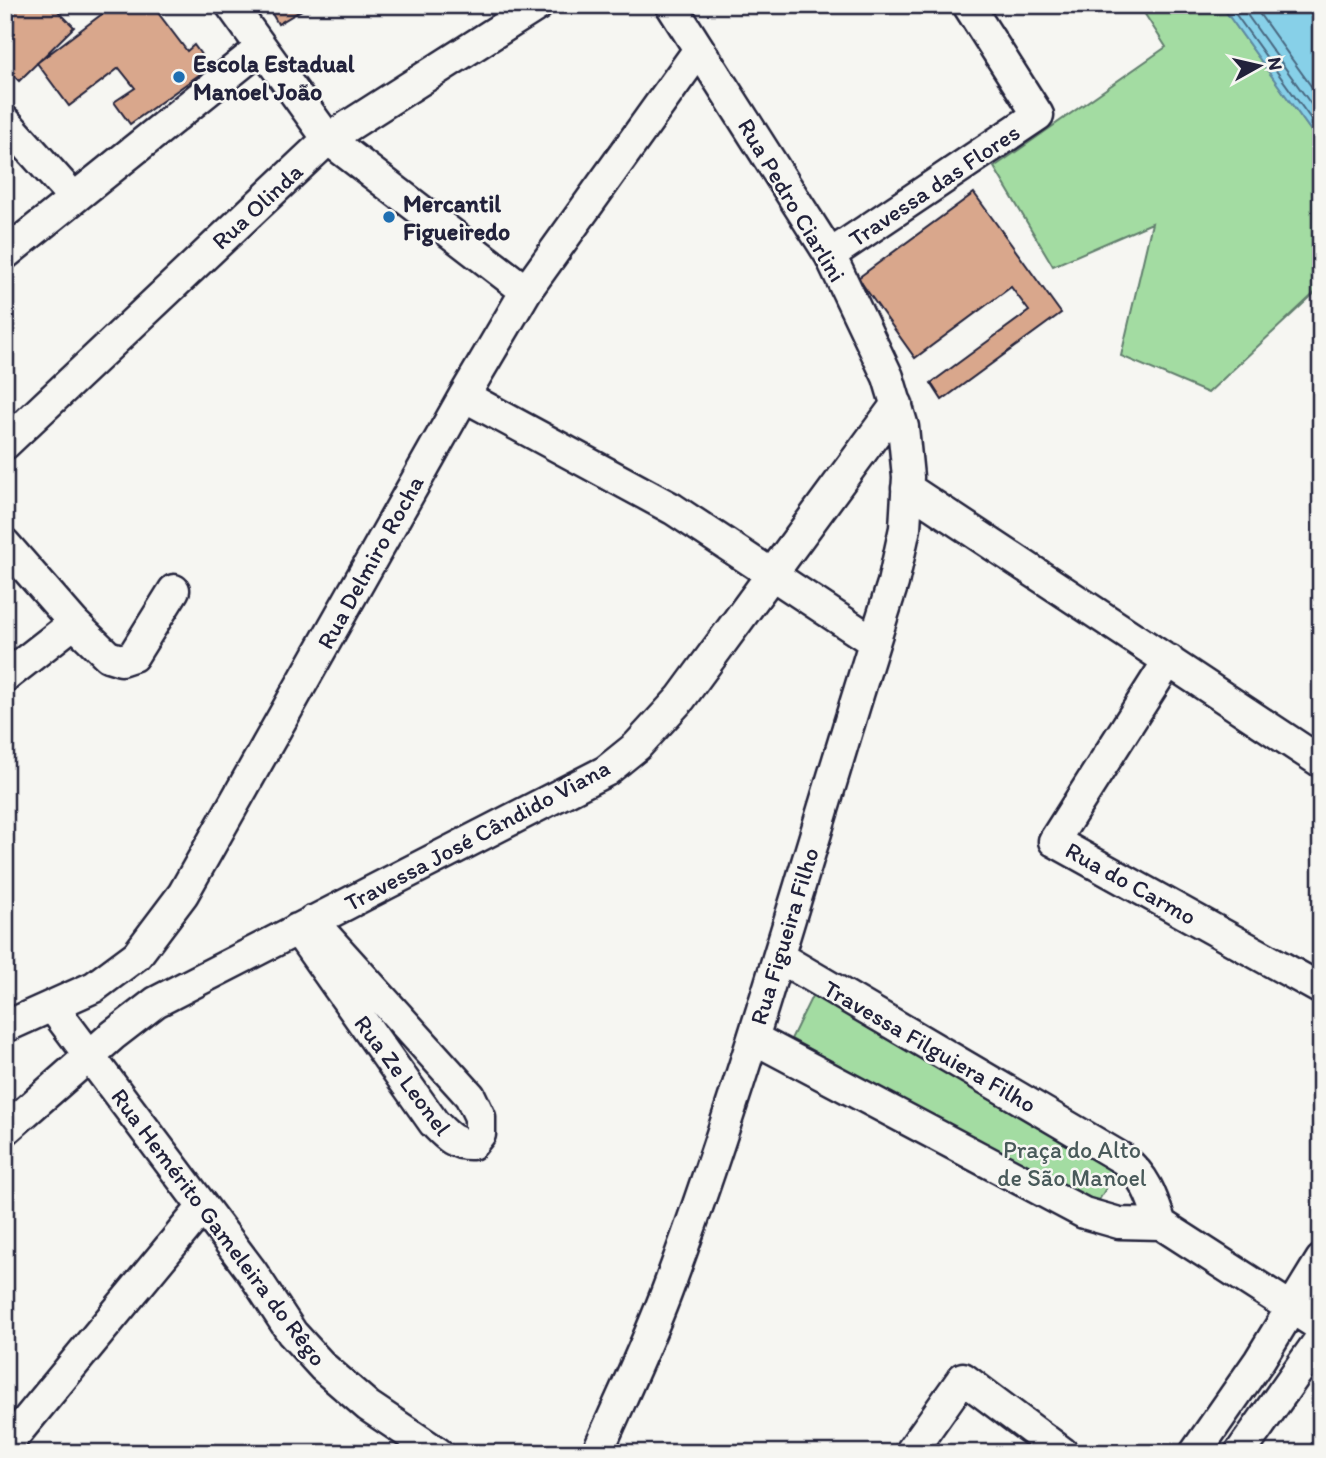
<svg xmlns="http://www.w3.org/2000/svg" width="1326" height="1458" font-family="Itim,sans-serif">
<rect width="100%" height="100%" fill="#f6f6f2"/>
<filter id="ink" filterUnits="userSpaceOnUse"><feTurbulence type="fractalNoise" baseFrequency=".0143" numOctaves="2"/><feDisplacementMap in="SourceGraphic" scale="14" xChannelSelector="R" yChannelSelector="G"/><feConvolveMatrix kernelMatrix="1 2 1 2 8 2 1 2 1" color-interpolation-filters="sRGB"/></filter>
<g filter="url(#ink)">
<!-- green -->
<path fill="#a3dca2" stroke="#627f6e" stroke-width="2" d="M1139,5H1221L1321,145V287L1208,393L1121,356L1152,223L1053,266L994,167L1166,47Z
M814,992L1123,1159L1095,1207L791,1039Z"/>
<!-- water -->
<path fill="#87d0e8" stroke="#5f8aa3" stroke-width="2" d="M1221,5H1321V145Z"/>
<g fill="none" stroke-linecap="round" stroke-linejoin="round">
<!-- shore -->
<path stroke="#4a6880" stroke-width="2" d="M1229,5L1321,133
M1240,5L1321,118
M1253,5L1321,100"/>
</g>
<!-- building -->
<path fill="#d9a78c" stroke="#22223b" stroke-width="2" d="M14,5H52L74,27L19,81L5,67V14Z
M114,5H152L187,51L194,45L210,67L130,124L114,102L135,88L119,68L69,106L37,63Z
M267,5H310L278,24Z
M974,193L1061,313L942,400L931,383L1029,311L1011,287L915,358L858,278Z"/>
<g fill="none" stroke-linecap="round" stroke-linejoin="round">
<defs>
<path id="street" d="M231,5L328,139L526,291
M5,121L74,198
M5,254L261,48
M830,255L1038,115L968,5
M464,396L673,509L874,642
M5,444L328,139L538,5
M907,488L1321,762
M5,544L74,623L108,656L121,660L133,656L174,590
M1169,660L1054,841L1321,989
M5,677L74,623
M297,929L434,1123C446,1135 454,1145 472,1144L480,1134V1117L470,1096L312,921
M779,957L1123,1159C1146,1177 1152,1197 1161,1224
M52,1006L252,1272L292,1333L323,1367L368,1406L438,1453
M5,1027L94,987L137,955L183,894L464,396L526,291L698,51
M753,1038L1084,1213L1119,1223L1161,1224L1321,1327
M5,1130L112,1036L156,1002L606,771L637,746L681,698L897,404
M5,1447L203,1207
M597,1453C622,1396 649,1341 670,1283C755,1053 818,816 893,583L905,528L908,477L903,427L888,377L830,255L671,5
M910,1453L963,1378L1063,1453
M1195,1453L1259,1361L1321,1260
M1240,1453L1321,1338"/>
</defs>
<!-- street casing -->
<use href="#street" stroke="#22223b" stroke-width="35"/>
<!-- street -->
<use href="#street" stroke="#f6f6f2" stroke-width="30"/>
</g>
</g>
<!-- markers -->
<g fill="#1f6fb2" stroke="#f6f6f2" stroke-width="2.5">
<circle cx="179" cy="77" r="7"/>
<circle cx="389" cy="217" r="7"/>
</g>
<g text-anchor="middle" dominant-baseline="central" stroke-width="5" stroke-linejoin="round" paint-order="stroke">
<!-- poi labels -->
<g font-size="24" font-weight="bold" fill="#22223b" stroke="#f6f6f2" text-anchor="start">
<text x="193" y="63">Escola Estadual<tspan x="193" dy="28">Manoel João</tspan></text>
<text x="403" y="203">Mercantil<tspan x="403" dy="28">Figueiredo</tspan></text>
</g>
<!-- street labels -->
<g font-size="24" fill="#22223b" stroke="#f6f6f2">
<text transform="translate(934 185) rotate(-34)">Travessa das Flores</text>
<text transform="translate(792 200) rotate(59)">Rua Pedro Ciarlini</text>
<text transform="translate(257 206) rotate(-43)">Rua Olinda</text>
<text transform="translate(370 562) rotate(-61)">Rua Delmiro Rocha</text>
<text transform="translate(477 835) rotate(-28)">Travessa José Cândido Viana</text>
<text transform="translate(1131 883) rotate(29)">Rua do Carmo</text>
<text transform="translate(784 936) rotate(-73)">Rua Figueira Filho</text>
<text transform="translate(930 1046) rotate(30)">Travessa Filguiera Filho</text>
<text transform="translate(403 1075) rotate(53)">Rua Ze Leonel</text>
<text transform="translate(219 1227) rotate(53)">Rua Hemérito Gameleira do Rêgo</text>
</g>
<!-- park labels -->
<g font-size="24" fill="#495a5a" stroke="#f6f6f2">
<text x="1072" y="1149">Praça do Alto<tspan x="1072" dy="28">de São Manoel</tspan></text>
</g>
</g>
<!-- margin -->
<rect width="1326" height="1458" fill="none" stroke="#f6f6f2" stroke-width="28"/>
<rect x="14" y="14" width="1298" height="1430" fill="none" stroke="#22223b" stroke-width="2.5" filter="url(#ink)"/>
<!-- north arrow -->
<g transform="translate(1259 66) rotate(82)" stroke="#f6f6f2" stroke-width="5" paint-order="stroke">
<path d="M0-5L12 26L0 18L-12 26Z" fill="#22223b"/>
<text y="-10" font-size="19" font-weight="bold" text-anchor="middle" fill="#22223b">N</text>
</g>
</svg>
